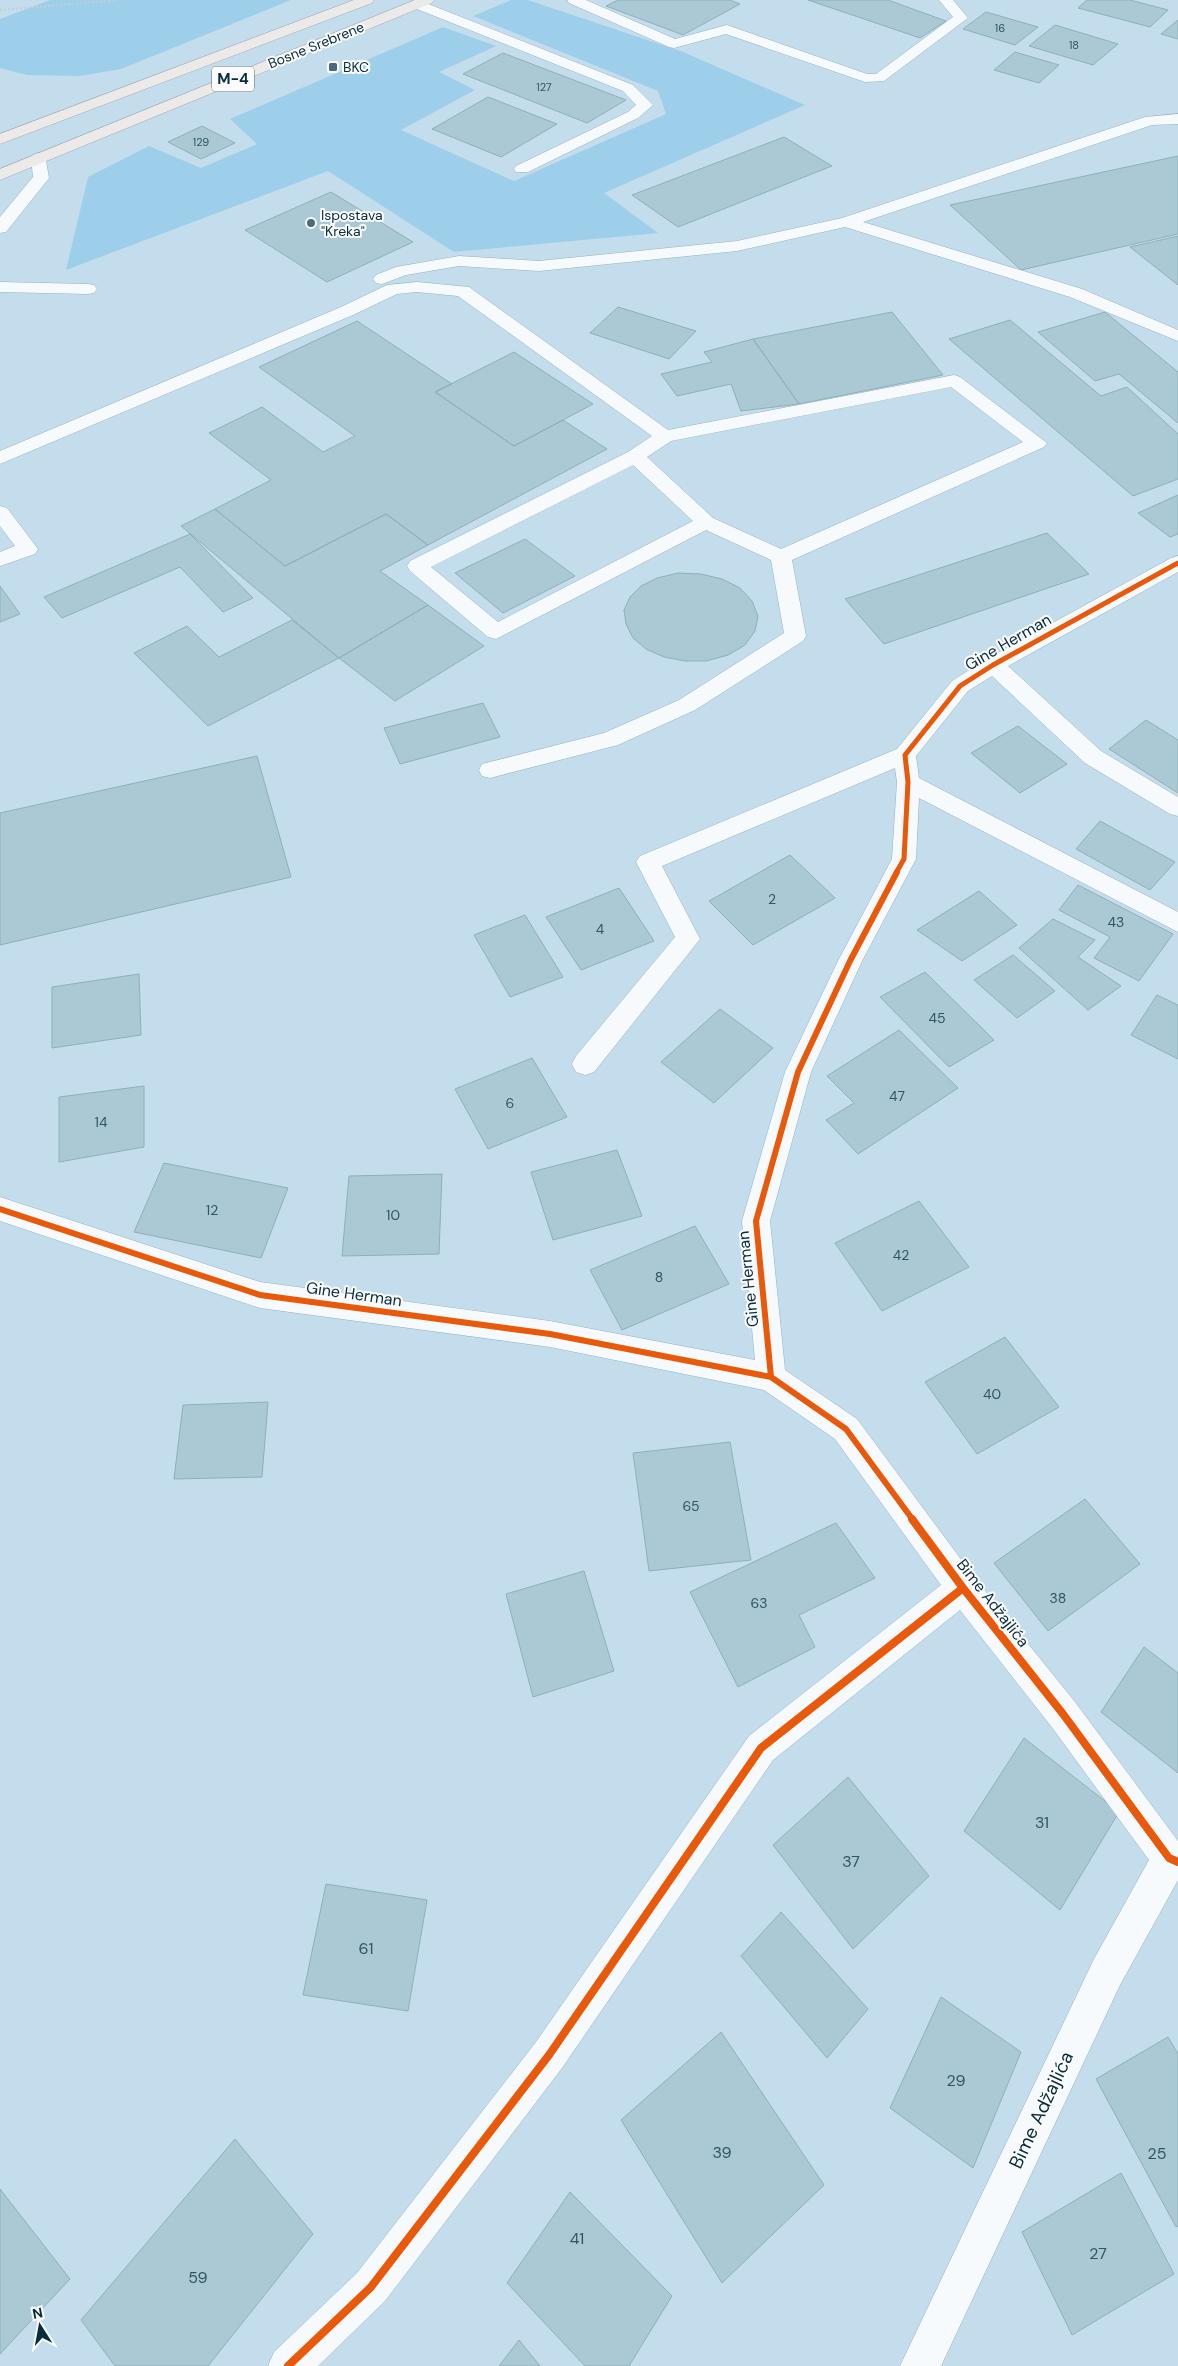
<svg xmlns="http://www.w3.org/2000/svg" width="1178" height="2366" font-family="'DM Sans',sans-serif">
<rect width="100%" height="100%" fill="#c4ddec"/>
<!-- green -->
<path fill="#9ecfea" d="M50,0H291L121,69L79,76L27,75L0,68V19Z
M511,0H528L683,52L805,105L604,193L658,233L454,252L328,171L66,270L88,177L149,146L201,168L257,144L230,119L443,27L496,46L439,72L475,90L401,130L514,181L666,114L658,91L473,16Z"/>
<!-- building -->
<path fill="#aac9d4" stroke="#8eafba" d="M618,0H730L740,4L683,35L606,6Z
M808,0H888L946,21L920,38Z
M1087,0H1130L1168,10L1150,27L1078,8Z
M986,12L1038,27L1015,45L963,29Z
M1178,20V39L1161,34Z
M1055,25L1118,44L1093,65L1029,46Z
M1015,52L1059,65L1039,83L994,70Z
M503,53L626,100L587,123L463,74Z
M488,97L557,124L501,157L432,129Z
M202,126L235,143L201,159L168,142Z
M784,137L832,166L678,227L632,195Z
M1178,156V234L1021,270L950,205Z
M331,192L413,242L327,282L245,230Z
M1178,236V285L1130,247Z
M618,307L696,331L669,359L590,333Z
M892,312L943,375L799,404L753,339Z
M1105,312L1178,372V423L1119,374L1095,381L1038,332Z
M1010,320L1101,396L1127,387L1178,434V479L1133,496L949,339Z
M357,321L452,384L435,392L514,446L563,420L607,449L428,545L386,514L285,566L215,509L271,480L209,433L262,407L323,452L355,436L259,367Z
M753,339L799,404L741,411L731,384L677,396L661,374L712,362L704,352Z
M514,352L593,404L514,446L435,392Z
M1178,495V534L1170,537L1138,513Z
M215,509L285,566L386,514L428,545L380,571L428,605L339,658L181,526Z
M1047,533L1089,574L884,644L845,599Z
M190,534L253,598L223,612L180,567L62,618L44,597Z
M525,539L575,576L503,613L455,573Z
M678,573L701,574L722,579L740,588L752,601L758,616L755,631L745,645L728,655L706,661H685L664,657L646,649L633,638L626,624L624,610L630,597L641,586L657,578Z
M0,586L20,614L0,622Z
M428,605L484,646L395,701L339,658Z
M292,620L339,658L208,726L134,653L187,626L219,657Z
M483,703L500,737L400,764L384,728Z
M1146,720L1178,740V793L1109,749Z
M1018,726L1067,764L1020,793L971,753Z
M257,756L291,877L0,945V813Z
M1100,821L1175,862L1150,890L1076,849Z
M790,855L835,898L753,945L709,901Z
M1078,885L1173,934L1139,981L1094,958L1110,937L1059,910Z
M619,888L654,941L581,970L546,917Z
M979,891L1017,925L962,961L917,930Z
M525,915L563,977L510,997L474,935Z
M1053,919L1095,940L1078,957L1121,986L1088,1010L1019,948Z
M1013,955L1055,991L1017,1018L974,980Z
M925,972L994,1040L949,1067L880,997Z
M139,974L141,1035L52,1048V987Z
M1157,995L1178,1005V1059L1131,1035Z
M720,1009L773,1048L714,1103L661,1062Z
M899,1030L958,1088L858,1154L826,1120L854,1103L827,1076Z
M532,1058L567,1117L488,1149L455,1089Z
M144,1086V1147L59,1162V1097Z
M617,1150L642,1216L553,1240L531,1172Z
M164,1163L288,1188L261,1258L134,1232Z
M442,1174L439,1254L342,1256L349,1176Z
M919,1201L969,1267L882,1311L835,1243Z
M695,1226L729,1284L622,1330L590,1270Z
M1005,1337L1059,1407L977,1454L925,1382Z
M268,1402L262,1477L174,1479L183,1405Z
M730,1442L751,1560L649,1571L633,1453Z
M1085,1499L1140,1564L1048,1631L994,1563Z
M836,1523L875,1578L799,1615L815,1647L738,1687L690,1592Z
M584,1571L614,1671L533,1697L506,1594Z
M1144,1647L1178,1673V1773L1101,1712Z
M1024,1738L1119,1812L1060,1910L964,1831Z
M848,1777L929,1876L853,1949L773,1845Z
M326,1884L427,1900L408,2011L303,1995Z
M781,1912L868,2009L827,2058L741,1956Z
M941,1997L1021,2052L973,2168L890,2108Z
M721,2032L824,2185L722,2283L621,2120Z
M1168,2037L1178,2054V2226L1176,2227L1096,2079Z
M235,2139L313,2234L208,2366H115L81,2320Z
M1121,2173L1174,2274L1072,2335L1022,2232Z
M0,2189L70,2279L0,2354Z
M570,2192L672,2296L629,2366H585L507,2283Z
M519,2340L540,2366H499Z"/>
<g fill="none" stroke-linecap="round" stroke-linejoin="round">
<defs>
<path id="minor" d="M418,0L633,85L653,105L638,118L528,172H516L514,169L516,166L628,112L636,105L623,91L412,7L410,4L412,1Z
M567,0H586L675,39L727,25L867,74H876L953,17L939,0H953L968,18L884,81L865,82L726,34L674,48L669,47L569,3Z
M1178,114V124L1152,125L863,222L1082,289L1178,330V341L1070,297L845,227L737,251L539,271L459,266L406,275L382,284L376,283L373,279L376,275L396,267L459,256L539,261L737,241L842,218L1145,117Z
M39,153L45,155L49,178L6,232L0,233V217L33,177L31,158L33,155Z
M0,282L88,284L94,285L97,289L94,293L88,294L0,292Z
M417,282L469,287L668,430L954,375L960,377L1047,443L1044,447L792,560L806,636L803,641L695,710L618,745L490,778L482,776L479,770L482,764L604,733L679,700L784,633L771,560L706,530L496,639L488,637L410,571L407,566L410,561L628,452L652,436L458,296L417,292L397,294L353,315L0,464V451L341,307L387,285ZM951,387L1023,442L781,549L713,518L647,457L671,441ZM633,465L693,521L498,622L431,567Z
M0,506L7,508L38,549L35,554L0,566V552L15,546L0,526Z
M1178,556V572L1008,666L1101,751L1178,797V816L1170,814L1085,763L992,676L968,691L916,756L919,778L1178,912V932L919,798L916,859L862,961L811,1072L770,1221L785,1370L857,1419L974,1577L1075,1702L1178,1841V1880L1120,1985L941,2366H900L1094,1959L1149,1860L1051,1726L960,1610L773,1760L562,2068L385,2301L318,2366H268L274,2352L357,2273L536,2042L749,1736L941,1585L835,1439L764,1390L550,1347L260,1308L0,1221V1197L260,1282L550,1321L755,1360L742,1221L785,1072L838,961L892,859L897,782L895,768L662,866L700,939L594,1072L585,1075L576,1072L572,1064L576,1056L675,937L636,862L640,856L897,749L952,681L985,660L1171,558Z"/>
<path id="major" d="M354,0H374L372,3L0,144V134Z
M415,0H434L432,3L0,180V169Z"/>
</defs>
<!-- minor casing -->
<use href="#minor" stroke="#96b1c0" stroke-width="1"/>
<!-- major casing -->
<use href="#major" stroke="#a4a9ac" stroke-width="1"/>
<!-- path -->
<path stroke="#c5ced3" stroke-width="2" stroke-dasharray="2 2" stroke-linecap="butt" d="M0,10L119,0"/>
<!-- minor -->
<use href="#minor" fill="#f6fafc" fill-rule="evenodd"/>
<!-- major -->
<use href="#major" fill="#ebeae9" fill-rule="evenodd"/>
<defs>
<path id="cycleway-far2" d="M896,873L904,859L908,782L905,755L960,686L993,665L1178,563"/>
<path id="cycleway-far1" d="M0,1209L260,1295L550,1334L771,1377L846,1429L913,1520
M771,1377L756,1221L798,1072L850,961L897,872"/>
<path id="cycleway" d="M912,1519L963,1588L1063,1714L1169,1858L1178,1862
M288,2366L371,2287L549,2055L761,1748L963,1588"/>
</defs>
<!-- cycleway-far2 casing -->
<use href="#cycleway-far2" stroke="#fbfbfb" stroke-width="8"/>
<!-- cycleway-far1 casing -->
<use href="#cycleway-far1" stroke="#fbfbfb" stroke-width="9"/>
<!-- cycleway casing -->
<use href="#cycleway" stroke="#fbfbfb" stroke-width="11"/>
<!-- cycleway-far2 -->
<use href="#cycleway-far2" stroke="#e8590c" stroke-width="5"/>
<!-- cycleway-far1 -->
<use href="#cycleway-far1" stroke="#e8590c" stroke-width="6"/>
<!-- cycleway -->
<use href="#cycleway" stroke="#e8590c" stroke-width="8"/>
</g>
<!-- markers -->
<g fill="#4a6b7c" stroke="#fbfbfb" stroke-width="2">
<rect x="328" y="62" width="10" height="10" rx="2.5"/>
<circle cx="311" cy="223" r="5"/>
</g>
<g text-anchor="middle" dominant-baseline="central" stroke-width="4" stroke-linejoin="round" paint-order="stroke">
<!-- far-number labels -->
<g font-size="11" fill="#305464">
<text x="1000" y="28">16</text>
<text x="1074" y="45">18</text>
<text x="544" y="87">127</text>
<text x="201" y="142">129</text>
</g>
<!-- far-street labels -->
<g font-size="14" fill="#082d3f" stroke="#fbfbfb">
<text transform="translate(316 45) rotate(-22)">Bosne Srebrene</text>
</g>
<!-- far-poi labels -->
<g font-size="14" fill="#082d3f" stroke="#fbfbfb" text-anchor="start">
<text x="343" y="67">BKC</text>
<text x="321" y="215">Ispostava<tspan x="321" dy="16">"Kreka"</tspan></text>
</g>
<!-- number labels -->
<g font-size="14" fill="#305464">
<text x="772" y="899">2</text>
<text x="1116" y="922">43</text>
<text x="600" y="929">4</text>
<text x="937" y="1018">45</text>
<text x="897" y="1096">47</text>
<text x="510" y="1103">6</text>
<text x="101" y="1122">14</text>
<text x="212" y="1210">12</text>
<text x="393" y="1215">10</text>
<text x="901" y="1255">42</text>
<text x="659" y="1277">8</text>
<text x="992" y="1394">40</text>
<text x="691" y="1506">65</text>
<text x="1058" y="1598">38</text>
<text x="759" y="1603">63</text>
</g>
<!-- shield labels -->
<rect fill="#fbfbfb" stroke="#516b77" stroke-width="1" x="212" y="66.5" width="42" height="25" rx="4"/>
<g font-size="15" font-weight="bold" fill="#082d3f">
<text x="233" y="79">M-4</text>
</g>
<!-- street labels -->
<g font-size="16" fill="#082d3f" stroke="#fbfbfb">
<text transform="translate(1008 642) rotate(-30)">Gine Herman</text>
<text transform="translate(748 1279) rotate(-96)">Gine Herman</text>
<text transform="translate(354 1294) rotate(8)">Gine Herman</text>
<text transform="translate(993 1603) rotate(52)">Bime Adžajlića</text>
</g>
<!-- near-number labels -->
<g font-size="16" fill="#305464">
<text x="1042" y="1822">31</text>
<text x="851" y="1861">37</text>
<text x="366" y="1948">61</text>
<text x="956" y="2080">29</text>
<text x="722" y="2152">39</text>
<text x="1157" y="2153">25</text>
<text x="577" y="2238">41</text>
<text x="1098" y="2253">27</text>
<text x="198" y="2277">59</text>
</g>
<!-- near-street labels -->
<g font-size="19" fill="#082d3f" stroke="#fbfbfb">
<text transform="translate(1041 2110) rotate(-65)">Bime Adžajlića</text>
</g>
</g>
<!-- north arrow -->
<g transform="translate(40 2326) rotate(349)" stroke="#fbfbfb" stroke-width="4" paint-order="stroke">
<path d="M0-4L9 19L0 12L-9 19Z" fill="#082d3f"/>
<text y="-8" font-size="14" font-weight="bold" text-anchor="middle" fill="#082d3f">N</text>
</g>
</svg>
